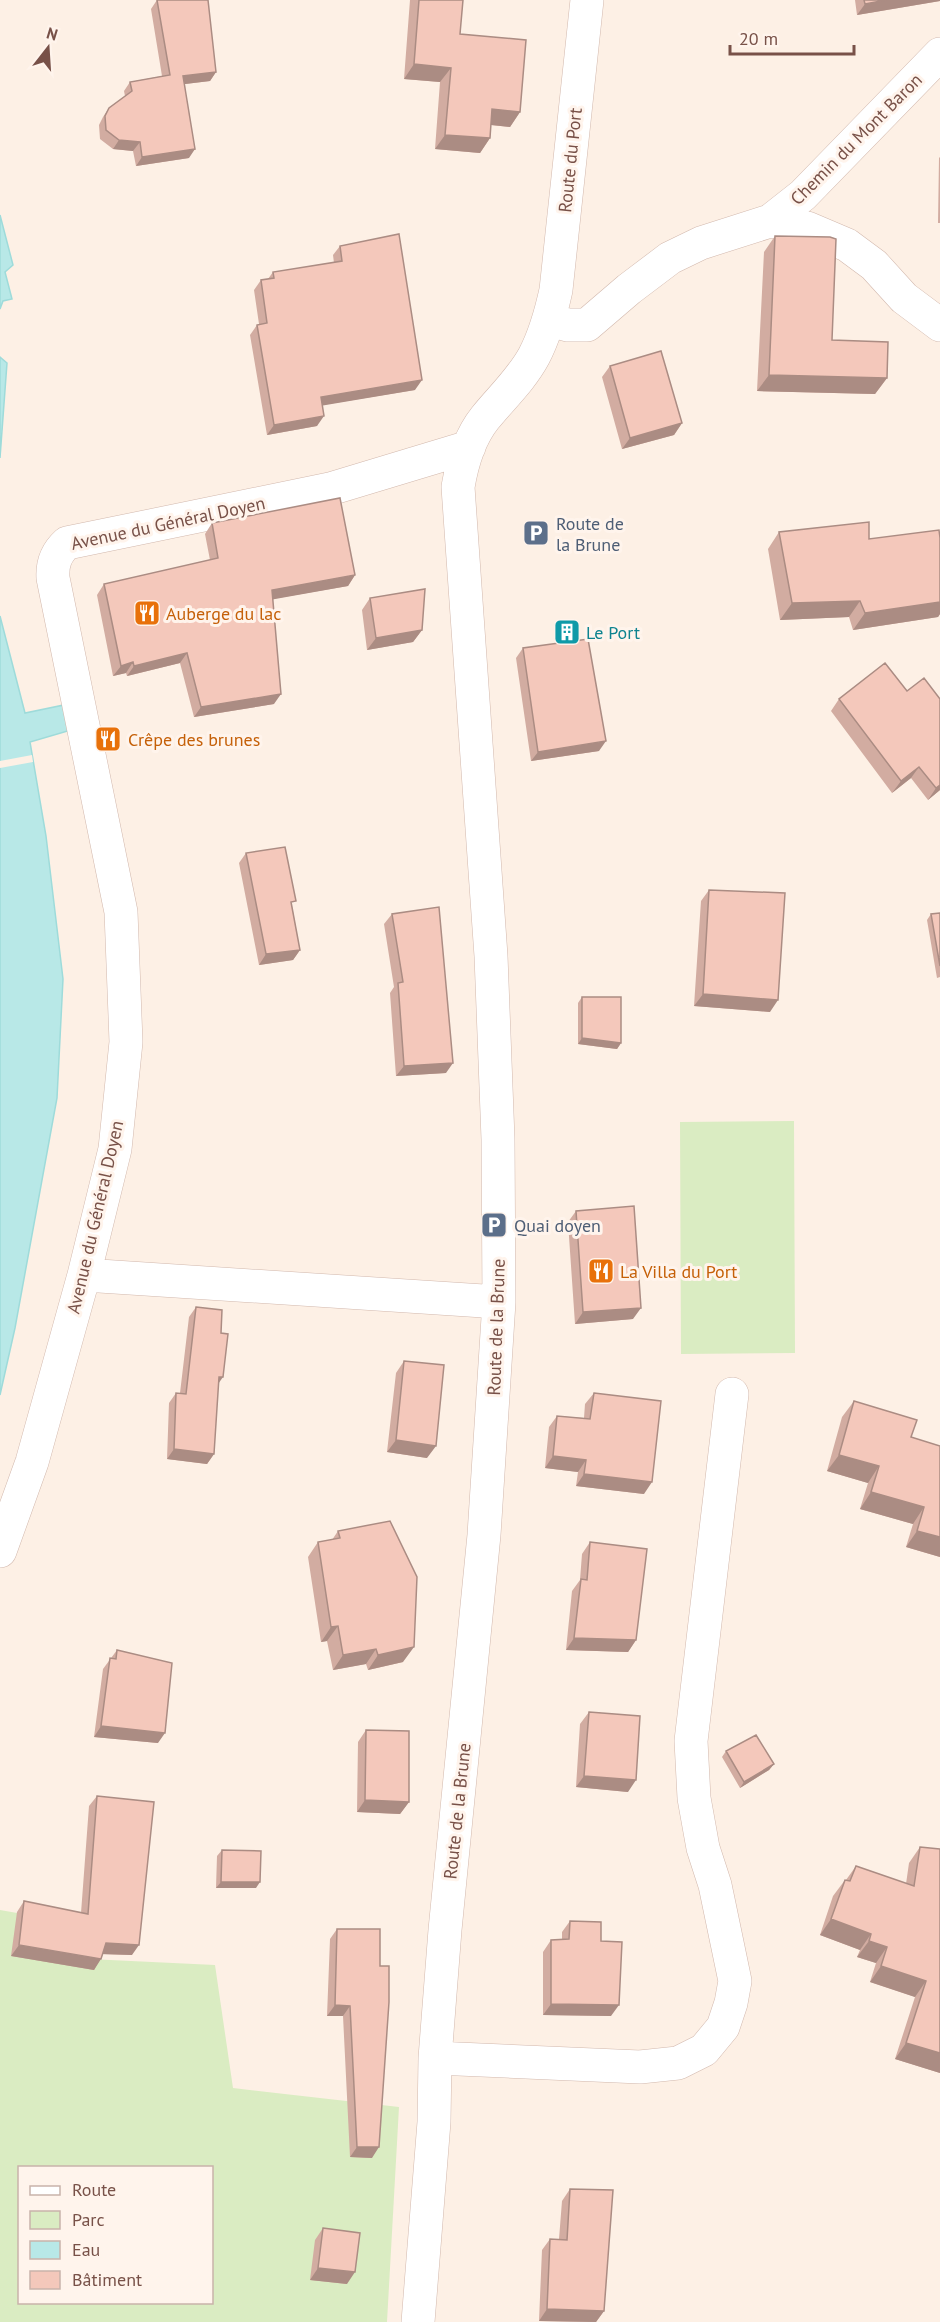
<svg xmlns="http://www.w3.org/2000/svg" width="940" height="2322" font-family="'PT Sans',sans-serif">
<rect width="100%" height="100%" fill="#fdf0e5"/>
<!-- green -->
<path fill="#daecc2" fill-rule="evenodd" d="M794,1121L795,1353L681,1354L680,1122Z
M0,1910L57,1920L68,1958L215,1965L233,2088L399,2107L387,2322H0ZM20,2168H212V2302H20Z"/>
<!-- water -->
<path fill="#b8e8e7" stroke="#9edbda" stroke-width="1.5" d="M0,215L13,265L5,272L12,299L3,301L0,309Z
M0,357L7,363L0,458Z
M0,616L25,713L64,705L71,730L30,742L46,836L63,979L57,1098L15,1328L0,1395Z"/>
<!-- pier -->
<path fill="#fdf0e5" d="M32,755L33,762L0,768V761Z"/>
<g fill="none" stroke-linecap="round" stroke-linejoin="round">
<defs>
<path id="minor" d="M770,221L807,228L847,245L874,265L904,298L940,325
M549,320L568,325H587L629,289L670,258L701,243L770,221L803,195L940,54
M84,1275L499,1302
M0,1551L32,1462L84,1275L115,1149L126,1042L121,912L53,578C52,563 56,553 67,543L330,489L469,447
M435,2058L640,2067L678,2063L704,2050L723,2027L731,2003L735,1981L715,1885L703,1848L694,1798L691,1741L732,1394
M418,2322L434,2122L435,2058L445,1930L484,1535L499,1302L498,1139L491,956L458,487C462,463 469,438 485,418C502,397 521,380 534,356C545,335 551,313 556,290L587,0"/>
</defs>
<!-- minor casing -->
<use href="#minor" stroke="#d2b8ad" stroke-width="34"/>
<!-- minor -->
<use href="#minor" stroke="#fff" stroke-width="33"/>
</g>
<!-- wall -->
<path fill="#d2aca1" d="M157,0L216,72L210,81L185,84L189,158L136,166L133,151L113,149L100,139L99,125L103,117L109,108L125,96L124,91L130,82L162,76L151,9Z
M410,0H463L460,34L520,112L510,127L491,125L490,138L480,153L435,149L440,82L404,79Z
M855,0H940V1L857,15Z
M940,157V223H938L939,158Z
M775,236L832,340L887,378L875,394L757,391L764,252Z
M340,246L415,390L322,405L317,426L267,435L250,335L257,325L259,324L254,290L261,280L268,279L273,272L334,263L333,255Z
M610,366L682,423L674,435L622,449L602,377Z
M212,523L355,575L348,586L272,599L274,704L194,717L180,663L127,676L126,673L113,676L97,595L104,584L210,560L205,534Z
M779,532L869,539L940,538V614L938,617L853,630L849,617L780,620L768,549Z
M370,598L422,630L413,642L367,650L362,610Z
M523,648L599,751L531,761L516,658Z
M907,691L940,699V790L928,800L911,778L892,793L831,711L839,699Z
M246,853L292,906L300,950L293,960L259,965L239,863Z
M709,890L770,1012L694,1006L701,901Z
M940,913V977L937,978L927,920L931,914Z
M392,914L446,1073L396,1076L390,993L394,987L384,924Z
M582,997L621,1043L617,1049L578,1044V1003Z
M576,1211L633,1319L575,1324L568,1222Z
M196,1307L218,1384L214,1454L207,1464L167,1459L169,1403L176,1393H180L189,1317Z
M404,1361L427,1458L387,1452L396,1373Z
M594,1393L644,1494L576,1486L578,1472L545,1468L549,1427L557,1416L584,1418L585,1404Z
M854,1401L911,1437L940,1446V1557L906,1547L913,1524L860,1509L868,1483L827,1471L842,1417Z
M338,1531L403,1662L368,1670L366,1664L333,1670L327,1641L321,1642L308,1557L318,1542L332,1540Z
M590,1542L636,1640L628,1652L566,1650L572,1591L580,1580L582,1554Z
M117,1650L158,1743L94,1737L103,1669Z
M589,1712L628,1792L576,1787L580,1724Z
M366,1730L409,1802L400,1814L357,1812L358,1742Z
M726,1751L774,1764L769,1770L740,1788L722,1757Z
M97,1796L132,1955L103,1954L94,1970L11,1956L17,1912L24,1901L81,1913L89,1806Z
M920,1847L940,2073L895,2059L915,1997L870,1982L876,1963L857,1957L860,1950L820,1935L833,1896L845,1880H846L856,1866L906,1884L909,1863Z
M222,1850L256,1888H216L217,1856Z
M570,1921L601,1941L611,2016L543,2015V1952L551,1940H562V1932Z
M337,1929H380L372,2158L350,2157L343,2016H327L330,1939Z
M570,2189L604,2311L596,2322L539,2321L542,2250L550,2239H559L562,2201Z
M323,2228L347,2284L310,2280L315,2240Z"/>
<!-- shaded-wall -->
<path fill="#ab8c83" d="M886,0H940V1L857,15L865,4Z
M414,64L451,68L440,82L404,79Z
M216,72L210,81L177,85L183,76Z
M492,109L520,112L510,127L482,124Z
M445,135L490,138L480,153L435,149Z
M119,140L140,142L133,151L113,149Z
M195,149L189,158L136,166L142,157Z
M769,375L887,378L875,394L757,391Z
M422,380L415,390L314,407L321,397Z
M324,416L317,426L267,435L274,425Z
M682,423L674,435L622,449L630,438Z
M355,575L348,586L264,601L272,590Z
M860,601L849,617L780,620L792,603Z
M940,602V614L938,617L853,630L865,613Z
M422,630L413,642L367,650L376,638Z
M187,653L180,663L127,676L134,666Z
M133,662L126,673L113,676L121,666Z
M281,694L274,704L194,717L201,707Z
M606,741L599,751L531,761L538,752Z
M919,767L911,778L892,793L901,781Z
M940,785V790L928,800L936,788Z
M300,950L293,960L259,965L266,954Z
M703,994L778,1000L770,1012L694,1006Z
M582,1038L621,1043L617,1049L578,1044Z
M453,1063L446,1073L396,1076L404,1066Z
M641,1308L633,1319L575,1324L583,1312Z
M219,1377H223L216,1387Z
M396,1440L436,1446L427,1458L387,1452Z
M174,1449L214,1454L207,1464L167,1459Z
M839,1455L879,1466L868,1483L827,1471Z
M553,1456L586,1460L578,1472L545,1468Z
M584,1474L652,1482L644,1494L576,1486Z
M871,1492L924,1507L913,1524L860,1509Z
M917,1531L940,1537V1557L906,1547Z
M338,1626L327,1641L321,1642L331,1627Z
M574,1638L636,1640L628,1652L566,1650Z
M414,1647L403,1662L368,1670L378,1655Z
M376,1649L366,1664L333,1670L343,1655Z
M101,1726L165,1733L158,1743L94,1737Z
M774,1764L769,1770L740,1788L744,1782Z
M584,1776L636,1780L628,1792L576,1787Z
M365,1800L409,1802L400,1814L357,1812Z
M221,1882H260L256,1888H216Z
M831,1919L871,1934L860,1950L820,1935Z
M869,1941L887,1947L876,1963L857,1957Z
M106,1943L139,1945L132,1955L99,1954Z
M19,1945L101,1959L94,1970L11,1956Z
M881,1966L926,1981L915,1997L870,1982Z
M551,2004L619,2005L611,2016L543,2015Z
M335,2005L350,2006L343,2016H327Z
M906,2043L940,2053V2073L895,2059Z
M357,2147H379L372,2158L350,2157Z
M318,2268L355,2272L347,2284L310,2280Z
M547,2309L604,2311L596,2322L539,2321Z"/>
<!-- building -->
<path fill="#f4c8bb" stroke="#ab8c83" stroke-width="1.5" d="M157,0H208L216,72L183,76L195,149L142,157L140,142L119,140L106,130L105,116L109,108L132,91L130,82L170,75Z
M419,0H463L460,34L526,40L520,112L492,109L490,138L445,135L451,68L414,64Z
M864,0H886L865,4Z
M399,234L422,380L321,397L324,416L274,425L257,325L267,323L261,280L274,278L273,272L342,261L340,246Z
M775,236L830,237L836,239L832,340L888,342L887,378L769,375Z
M661,351L682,423L630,438L610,366Z
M340,498L355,575L272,590L281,694L201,707L187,653L134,666L133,662L121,666L104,584L218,558L212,523Z
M869,522V539L939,530L940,538V602L865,613L860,601L792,603L779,532Z
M425,589L422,630L376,638L370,598Z
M588,639L606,741L538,752L523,648Z
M885,663L907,691L924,678L940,699V785L936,788L919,767L901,781L839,699Z
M285,847L296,901L291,902L300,950L266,954L246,853Z
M709,890L785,893L778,1000L703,994Z
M439,907L453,1063L404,1066L398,983L403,982L392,914Z
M940,913V966L931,914Z
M582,997H621V1043L582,1038Z
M634,1206L641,1308L583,1312L576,1211Z
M196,1307L222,1310L221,1333L228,1334L223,1377H219L214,1454L174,1449L176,1393L186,1394Z
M404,1361L444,1365L436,1446L396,1440Z
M594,1393L661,1401L652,1482L584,1474L586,1460L553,1456L557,1416L590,1419Z
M854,1401L917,1420L911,1437L940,1446V1537L917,1531L924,1507L871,1492L879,1466L839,1455Z
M390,1521L417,1577L414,1647L378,1655L376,1649L343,1655L338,1626L331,1627L318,1542L340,1538L338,1531Z
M590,1542L647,1549L636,1640L574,1638L581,1579L587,1580Z
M117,1650L172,1663L165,1733L101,1726L110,1658L116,1659Z
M589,1712L640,1716L636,1780L584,1776Z
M366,1730L409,1731V1802L365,1800Z
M756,1735L774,1764L744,1782L726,1751Z
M97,1796L154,1802L139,1945L106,1943L101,1959L19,1945L24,1901L88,1914Z
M920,1847L940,1849V2053L906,2043L926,1981L881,1966L887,1947L869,1941L871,1934L831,1919L845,1880L850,1881L856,1866L914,1886Z
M222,1850L261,1851L260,1882H221Z
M570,1921L601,1922V1941L622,1942L619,2005L551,2004V1940L569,1939Z
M337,1929H380V1966H389V2002L379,2147H357L350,2006L335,2005Z
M570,2189L613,2190L604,2311L547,2309L550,2239L567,2240Z
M323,2228L360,2233L355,2272L318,2268Z"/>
<!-- icons -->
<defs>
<symbol id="parking-square" viewBox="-11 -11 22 22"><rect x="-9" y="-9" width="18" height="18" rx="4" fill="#5c6f8a" stroke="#fff4ec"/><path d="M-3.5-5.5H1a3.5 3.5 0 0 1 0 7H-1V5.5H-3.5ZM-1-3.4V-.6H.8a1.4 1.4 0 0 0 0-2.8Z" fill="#fff"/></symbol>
<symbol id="restaurant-square" viewBox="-11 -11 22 22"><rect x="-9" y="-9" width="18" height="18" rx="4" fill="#e8710a" stroke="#fff4ec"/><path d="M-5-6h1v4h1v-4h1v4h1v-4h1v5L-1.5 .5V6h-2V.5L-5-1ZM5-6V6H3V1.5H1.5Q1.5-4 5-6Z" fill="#fff"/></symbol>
<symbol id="building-square" viewBox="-11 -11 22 22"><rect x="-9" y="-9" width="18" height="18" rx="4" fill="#0f9aa8" stroke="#fff4ec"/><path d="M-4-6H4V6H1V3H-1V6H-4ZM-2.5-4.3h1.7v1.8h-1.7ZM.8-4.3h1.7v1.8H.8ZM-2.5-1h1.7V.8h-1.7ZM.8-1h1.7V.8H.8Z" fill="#fff"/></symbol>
</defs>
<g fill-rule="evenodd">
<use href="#parking-square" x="521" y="518" width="30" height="30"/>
<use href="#restaurant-square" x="132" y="598" width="30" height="30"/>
<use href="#building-square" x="552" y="617" width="30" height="30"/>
<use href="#restaurant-square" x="93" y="724" width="30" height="30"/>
<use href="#parking-square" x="479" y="1210" width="30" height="30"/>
<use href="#restaurant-square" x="586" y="1256" width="30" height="30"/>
</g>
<g text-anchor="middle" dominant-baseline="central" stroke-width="6" stroke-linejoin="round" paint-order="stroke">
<!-- street labels -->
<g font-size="18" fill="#785148" stroke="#fff4ec">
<text transform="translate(856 139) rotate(-45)">Chemin du Mont Baron</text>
<text transform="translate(570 160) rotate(-84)">Route du Port</text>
<text transform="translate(168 523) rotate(-12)">Avenue du Général Doyen</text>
<text transform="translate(95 1217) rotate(-77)">Avenue du Général Doyen</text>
<text transform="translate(496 1327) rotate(-88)">Route de la Brune</text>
<text transform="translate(457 1811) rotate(-84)">Route de la Brune</text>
</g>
<!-- service labels -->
<g font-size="18" fill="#4e5e75" stroke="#fff4ec" text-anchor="start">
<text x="556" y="523">Route de<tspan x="556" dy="21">la Brune</tspan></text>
<text x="514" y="1225">Quai doyen</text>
</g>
<!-- food labels -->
<g font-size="18" fill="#c56008" stroke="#fff4ec" text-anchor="start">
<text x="166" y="613">Auberge du lac</text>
<text x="128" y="739">Crêpe des brunes</text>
<text x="620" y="1271">La Villa du Port</text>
</g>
<!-- culture labels -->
<g font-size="18" fill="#0d838f" stroke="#fff4ec" text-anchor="start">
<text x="586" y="632">Le Port</text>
</g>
</g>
<!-- legend -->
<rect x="18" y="2166" width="195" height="138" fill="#fff4ec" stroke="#c9b3aa" stroke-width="1.5"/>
<rect x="30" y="2186" width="30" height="9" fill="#ffffff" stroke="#c9b3aa" stroke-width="1.5"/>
<text x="72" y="2196" font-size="18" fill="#785148">Route</text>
<rect x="30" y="2211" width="30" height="18" fill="#daecc2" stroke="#c9b3aa" stroke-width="1.5"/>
<text x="72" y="2226" font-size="18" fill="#785148">Parc</text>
<rect x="30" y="2241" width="30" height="18" fill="#b8e8e7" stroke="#c9b3aa" stroke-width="1.5"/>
<text x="72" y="2256" font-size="18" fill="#785148">Eau</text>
<rect x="30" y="2271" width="30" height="18" fill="#f4c8bb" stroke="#c9b3aa" stroke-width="1.5"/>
<text x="72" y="2286" font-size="18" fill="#785148">Bâtiment</text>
<!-- north arrow -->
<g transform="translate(48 48) rotate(17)" stroke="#fff4ec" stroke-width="4.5" paint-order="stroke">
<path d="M0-4.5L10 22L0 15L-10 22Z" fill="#785148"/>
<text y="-9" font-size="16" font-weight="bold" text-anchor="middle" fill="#785148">N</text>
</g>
<!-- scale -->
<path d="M730 45v9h124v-9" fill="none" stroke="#785148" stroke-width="3"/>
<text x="739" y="45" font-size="18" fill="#785148" stroke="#fff4ec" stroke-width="4.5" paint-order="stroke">20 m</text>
</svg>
